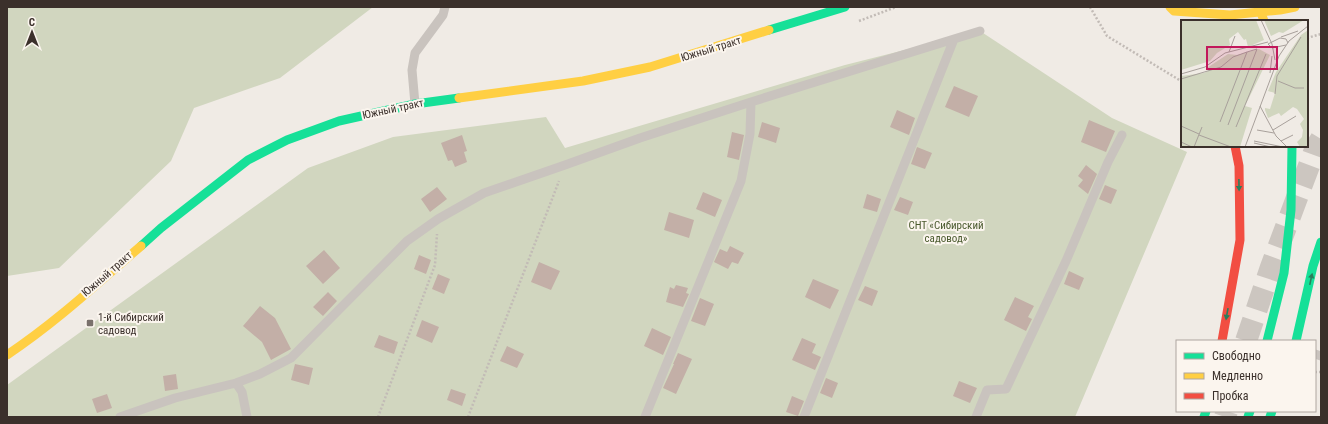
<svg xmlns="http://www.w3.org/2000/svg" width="1328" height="424" font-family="'Roboto Condensed',sans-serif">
<rect width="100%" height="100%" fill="#f0ebe5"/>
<!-- green -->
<path fill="#d1d6bf" d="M7,7H373L280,78L194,108L171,161L59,268L7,276Z
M980,31L1112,118L1187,152L1075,417H9L7,412V385L308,168L393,137L546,117L565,148L845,65Z"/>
<!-- building -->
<path fill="#c3afa7" d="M954,86L978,96L969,117L945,107Z
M897,110L915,118L909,135L890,127Z
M1089,120L1115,131L1106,152L1081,142Z
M762,122L780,128L776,143L758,137Z
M732,132L744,135L739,160L727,157Z
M462,135L467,151L464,152L467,162L455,167L452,160L448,161L441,143Z
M917,147L932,153L925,169L911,164Z
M1086,165L1097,174L1088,194L1078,186L1083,180L1078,176Z
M1105,185L1117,190L1111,204L1099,199Z
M437,187L447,199L430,212L421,199Z
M703,192L722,200L715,217L696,209Z
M867,194L881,199L877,212L863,208Z
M900,197L913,202L908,215L894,210Z
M669,212L694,220L689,238L664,230Z
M730,246L744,253L738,264L732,262L728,269L714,262L720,249L727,252Z
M324,250L340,268L323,284L306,266Z
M419,255L431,260L426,274L414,269Z
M539,262L560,271L551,290L531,282Z
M1069,271L1084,278L1079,290L1064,284Z
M438,274L450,279L444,294L432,289Z
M813,279L839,290L830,309L805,297Z
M676,285L688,288L686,293L689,294L683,307L666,302L670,287L674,289Z
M865,286L878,291L872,306L858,300Z
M328,292L337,301L323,316L313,307Z
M1015,297L1034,306L1028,317L1032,319L1026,331L1004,320Z
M700,298L714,304L705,326L691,321Z
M260,306L275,318L291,349L271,360L262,342L243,326Z
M422,320L439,327L432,343L416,336Z
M652,328L671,337L663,355L644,346Z
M379,335L398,342L394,354L374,347Z
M802,338L816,344L812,353L821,357L815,370L792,360Z
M507,346L524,354L517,368L500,361Z
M678,353L692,359L676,394L663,388L674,364H673Z
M295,364L313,368L309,385L291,380Z
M176,374L178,389L165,391L163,376Z
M826,378L838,383L832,398L820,393Z
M959,381L977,388L970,403L953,396Z
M451,389L466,394L462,406L447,400Z
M107,394L112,408L97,413L92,399Z
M792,396L804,401L798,416L786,412Z"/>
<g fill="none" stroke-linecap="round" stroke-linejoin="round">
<!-- highway-tunnel -->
<path stroke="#ccc6c0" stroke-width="22" stroke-dasharray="22 11" stroke-linecap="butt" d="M1246,341L1271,267L1316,147L1321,139
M1225,417L1227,411"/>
<!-- path -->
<path stroke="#c2bbb6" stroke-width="2.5" stroke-dasharray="2 2" stroke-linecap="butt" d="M1090,7L1107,36L1181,81L1182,83
M859,21L896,7
M1307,38L1321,34
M1315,372H1321
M378,417L435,265L437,234
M468,417L559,181"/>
<!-- lane -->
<path stroke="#c9c3be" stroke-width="9" d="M954,39L980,31
M751,102L954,39L804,417
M415,104L412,70L415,53L443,15L445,7
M1315,354L1321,356
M236,383L242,392L247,417
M120,417L175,398L236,383L260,374L291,358L407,241L438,219L484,193L565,165L640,138L751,102L750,134L741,181L645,417
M976,417L987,390L1006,389L1066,261L1108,162L1122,135"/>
<!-- fast -->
<path stroke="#16e098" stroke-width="9" d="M769,30L845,7
M141,246L161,228L248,160L287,140L339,121L415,104L459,98
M1296,341L1313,266L1321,242
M1204,417L1206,411
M1248,417L1250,411
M1270,417L1272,411"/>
<!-- slow -->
<path stroke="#ffcf43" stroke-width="9" d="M1170,7L1174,11L1230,15L1280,10L1295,7
M459,98L583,81L650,67L769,30
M7,355C55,323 97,284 141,246"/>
<!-- jam -->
<path stroke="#f24e42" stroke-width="9" d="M1222,341L1240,240L1239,166L1235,146"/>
<!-- fast-bridge -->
<path stroke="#16e098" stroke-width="9" d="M1267,341L1284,273L1291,210L1292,146"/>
<!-- slow-bridge -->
<path stroke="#ffcf43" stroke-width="9" d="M1259,7L1264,21"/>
</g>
<!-- one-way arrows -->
<defs><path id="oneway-solid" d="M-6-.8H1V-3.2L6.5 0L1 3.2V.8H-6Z"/></defs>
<g fill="#2a7f5c">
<use href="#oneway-solid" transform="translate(1239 185) rotate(89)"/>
<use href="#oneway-solid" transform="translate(1311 279) rotate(-78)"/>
<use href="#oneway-solid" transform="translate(1227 314) rotate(100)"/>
</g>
<!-- markers -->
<rect fill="#7a716c" stroke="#fbf5ee" stroke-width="1.5" x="86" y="319" width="8" height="8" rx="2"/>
<g text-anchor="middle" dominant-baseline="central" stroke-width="4" stroke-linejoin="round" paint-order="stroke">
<!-- street labels -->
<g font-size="11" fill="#3b302b" stroke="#fbf5ee">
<text transform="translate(711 49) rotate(-17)">Южный тракт</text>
<text transform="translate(393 109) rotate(-12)">Южный тракт</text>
<text transform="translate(107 274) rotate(-41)">Южный тракт</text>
</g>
<!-- park labels -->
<g font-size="11" fill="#4a5a2e" stroke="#fbf5ee">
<text x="946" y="225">СНТ «Сибирский<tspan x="946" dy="13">садовод»</tspan></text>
</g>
<!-- poi labels -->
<g font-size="11" fill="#3b302b" stroke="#fbf5ee" text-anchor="start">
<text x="98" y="317">1-й Сибирский<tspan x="98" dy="13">садовод</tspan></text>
</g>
</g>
<!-- overview -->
<g transform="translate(1181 20)">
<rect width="127" height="127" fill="#f0ebe5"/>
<path d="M0,0H75L83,20L67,27L65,19L63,20L57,12L48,19L49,25L36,33L29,41L0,50ZM83,0H123L102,13L98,12L90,16ZM127,10V127H119L116,122L121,117L122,110L119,104L123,99L116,89L112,87L100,96L98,93L87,98L84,90V88L89,89L94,73L87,71L95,52L120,15ZM78,29L89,35L64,86L71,88L59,127H0V56L23,53L27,51L26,48L47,34L56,35Z" fill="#d1d6bf"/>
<path fill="none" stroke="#a8a09b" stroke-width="1" d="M80,0L91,24L94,40M100,17L117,11M105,25L91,28L87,24L99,18L105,19L107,23M48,32L54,16M89,53L91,36M0,54L24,47L44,33L87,22M0,59L40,47L52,37L66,32L39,102M97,61L114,68H123M94,74L96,56L120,17M79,86L95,116L106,127M47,105L76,29L66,32M0,106L18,114M55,107L85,34M76,110L93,113M92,110L115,96M18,115L50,127M73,121L102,127M100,121L112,115M0,122L11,127M73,123L90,127M13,127L21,107M64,127L98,36L108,21L127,6"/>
<path fill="#c2185b" fill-opacity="0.15" stroke="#c2185b" stroke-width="2" d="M26,27H96V49H26Z"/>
<rect width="127" height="127" fill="none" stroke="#3b302b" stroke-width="2"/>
</g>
<!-- border -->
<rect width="1328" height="424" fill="none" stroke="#3b302b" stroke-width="16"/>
<!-- legend -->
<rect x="1176" y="340" width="140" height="72" fill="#fbf5ee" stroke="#aea6a0"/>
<rect x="1184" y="353" width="20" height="6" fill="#16e098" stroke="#aea6a0"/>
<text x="1212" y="360" font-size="12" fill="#3b302b">Свободно</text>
<rect x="1184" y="373" width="20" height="6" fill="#ffcf43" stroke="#aea6a0"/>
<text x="1212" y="380" font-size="12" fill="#3b302b">Медленно</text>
<rect x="1184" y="393" width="20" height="6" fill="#f24e42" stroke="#aea6a0"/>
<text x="1212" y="400" font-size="12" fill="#3b302b">Пробка</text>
<!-- north arrow -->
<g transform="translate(32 32)" stroke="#fbf5ee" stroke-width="3" paint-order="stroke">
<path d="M0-3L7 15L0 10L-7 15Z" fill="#3b302b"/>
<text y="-6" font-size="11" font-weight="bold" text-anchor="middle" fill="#3b302b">С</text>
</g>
</svg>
